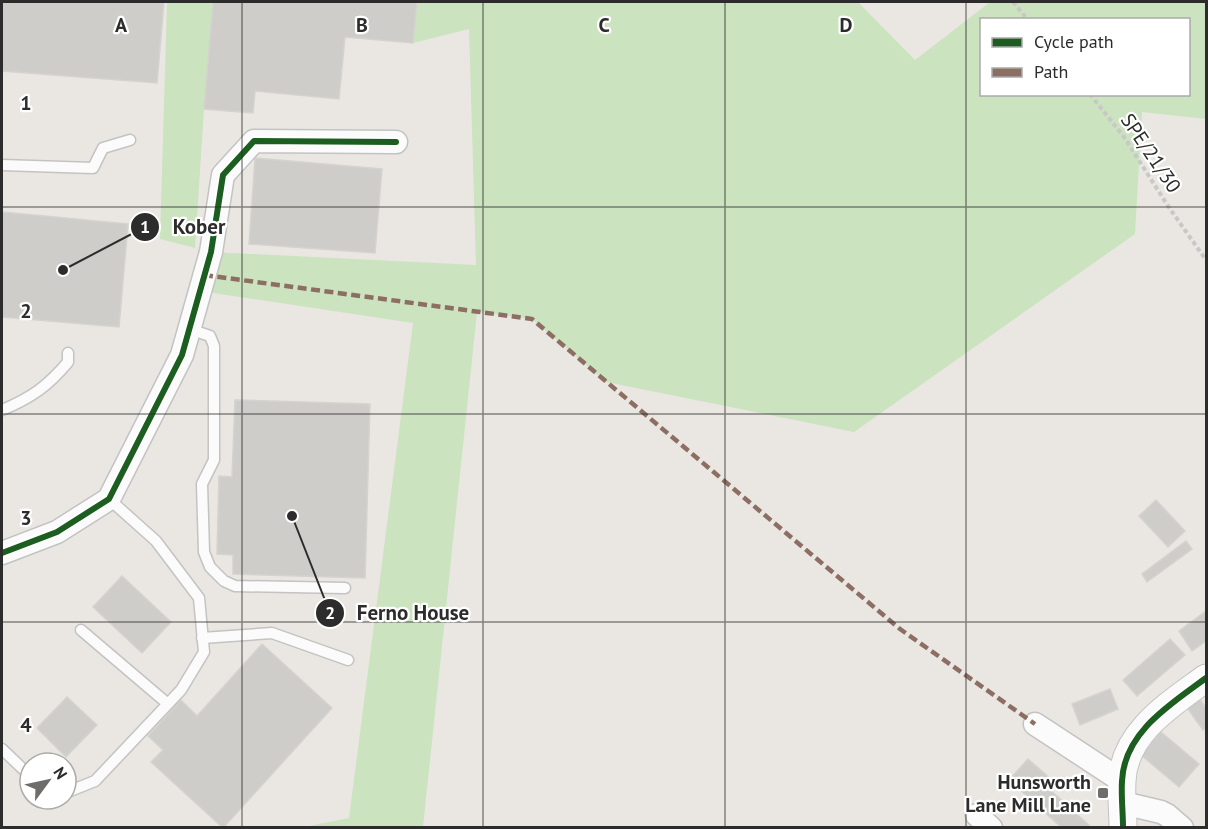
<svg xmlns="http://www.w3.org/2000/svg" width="1208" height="829" font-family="'PT Sans',sans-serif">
<rect width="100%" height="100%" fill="#eae7e3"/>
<!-- green -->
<path fill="#cbe3be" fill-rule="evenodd" d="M167,2H213L204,109L195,248L160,239Z
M417,2H858L915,60L990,2H1206V119L1142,112L1135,234L854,432L606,382L532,319L477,312L423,827H304L349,818L413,323L200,291L211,252L476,265L469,29L413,43ZM982,20H1188V94H982Z"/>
<!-- building -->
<path fill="#cfcdca" stroke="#d5d3cf" stroke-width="1.5" d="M2,2H164L157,83L2,71Z
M213,2H417L413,43L345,37L339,99L255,91L253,113L204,109Z
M255,158L382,169L375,253L249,244Z
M2,212L128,224L119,327L2,317Z
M235,400L370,404L365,578L233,574V555L217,554L219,476L232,477Z
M1156,500L1185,531L1168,547L1139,516Z
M1186,541L1192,549L1147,582L1142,574Z
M122,576L171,622L142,653L93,607Z
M1206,611V641L1192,651L1179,631Z
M1170,639L1185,655L1137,696L1123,680Z
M262,644L332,708L223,828L151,762L163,750L148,736L181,700L197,716Z
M1110,689L1118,709L1080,725L1072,704Z
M1198,696L1206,708V728L1203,730L1185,705Z
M67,697L97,725L66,757L37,728Z
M1161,732L1199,764L1179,787L1141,755Z
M1028,759L1051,779L1045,785L1092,828H1062L1009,780Z"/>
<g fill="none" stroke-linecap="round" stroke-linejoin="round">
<defs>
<path id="service" d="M2,165L93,168L103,148L130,140
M189,329L210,336L214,346V460L202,484L204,552L210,567L224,581L235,586L345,588
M2,410C31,398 48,386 68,362V353
M81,630L168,704
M202,638L272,633L348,660
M2,749L26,772L30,773
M66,790L70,791L95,781L181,690L204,652L199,598L156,541L109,499"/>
<path id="minor" d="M2,553L57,532L109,499L182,355L211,252L223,175L254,141L396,142
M1035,724L1122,781
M1123,803L1161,812L1167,815L1182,828
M977,815L991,828"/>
<path id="tertiary" d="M1123,828C1123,812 1121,796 1122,781C1124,732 1171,704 1206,678"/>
</defs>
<!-- service casing -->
<use href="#service" stroke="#c4c3c3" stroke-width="13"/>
<!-- minor casing -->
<use href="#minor" stroke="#c4c3c3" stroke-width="25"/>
<!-- tertiary casing -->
<use href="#tertiary" stroke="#c4c3c3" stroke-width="29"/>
<!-- path -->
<path stroke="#c8c8c7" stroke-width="4" stroke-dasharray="4.5 3" stroke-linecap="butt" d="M1013,2L1028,20
M1090,94L1124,137L1168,206L1206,260"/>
<!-- service -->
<use href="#service" stroke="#fcfbfb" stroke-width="10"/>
<!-- minor -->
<use href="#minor" stroke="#fcfbfb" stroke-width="22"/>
<!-- tertiary -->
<use href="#tertiary" stroke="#fcfbfb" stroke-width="27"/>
<!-- quiet -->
<path stroke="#8d6e63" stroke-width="4.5" stroke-dasharray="9 4.5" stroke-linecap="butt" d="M204,275L532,319L900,629L1035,724"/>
<defs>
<path id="cycleway" d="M2,553L57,532L109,499L182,355L211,252L223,175L254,141L396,142
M1123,828C1123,812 1121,796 1122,781C1124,732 1171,704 1206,678"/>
</defs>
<!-- cycleway casing -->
<use href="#cycleway" stroke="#fff" stroke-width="10"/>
<!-- cycleway -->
<use href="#cycleway" stroke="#1b5e20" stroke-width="6"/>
</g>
<!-- grid -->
<path fill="none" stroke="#2c2c2c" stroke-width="1.5" stroke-opacity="0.55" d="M242,2V828M483,2V828M725,2V828M966,2V828M2,207H1206M2,414H1206M2,622H1206"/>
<!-- markers -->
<rect fill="#6e6d6c" stroke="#fff" stroke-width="2" x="1097" y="787" width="12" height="12" rx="3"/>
<g text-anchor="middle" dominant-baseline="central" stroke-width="4.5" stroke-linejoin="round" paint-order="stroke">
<!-- street labels -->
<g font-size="20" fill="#2c2c2c" stroke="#fff">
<text transform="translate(1151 153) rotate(56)">SPE/21/30</text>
</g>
<!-- poi labels -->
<g font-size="20" font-weight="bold" fill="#2c2c2c" stroke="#fff" text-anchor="end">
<text x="1091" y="782">Hunsworth<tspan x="1091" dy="23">Lane Mill Lane</tspan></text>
</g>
</g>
<g font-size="20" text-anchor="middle" font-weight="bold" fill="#2c2c2c" stroke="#fff" stroke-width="4.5" stroke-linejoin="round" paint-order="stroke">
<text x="121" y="32">A</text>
<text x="362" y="32">B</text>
<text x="604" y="32">C</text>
<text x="846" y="32">D</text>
<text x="26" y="110">1</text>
<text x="26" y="318">2</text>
<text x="26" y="525">3</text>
<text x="26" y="732">4</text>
</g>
<!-- callouts -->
<path fill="none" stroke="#2c2c2c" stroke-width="2" d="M63 270L145 227M292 516L330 613"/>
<g fill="#2c2c2c" stroke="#fff" stroke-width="2">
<circle cx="63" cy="270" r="6"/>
<circle cx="292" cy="516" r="6"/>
<circle cx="145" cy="227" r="15"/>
<circle cx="330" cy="613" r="15"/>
</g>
<g font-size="18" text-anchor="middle" font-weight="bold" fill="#fff">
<text x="145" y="233">1</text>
<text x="330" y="619">2</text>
</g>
<g font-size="21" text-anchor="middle" font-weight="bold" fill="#2c2c2c" stroke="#fff" stroke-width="4.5" stroke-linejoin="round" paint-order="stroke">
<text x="199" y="234">Kober</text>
<text x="413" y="620">Ferno House</text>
</g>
<!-- border -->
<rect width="1208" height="829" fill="none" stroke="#2c2c2c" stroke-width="6"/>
<!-- legend -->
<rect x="980" y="18" width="210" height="78" fill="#ffffff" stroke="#ababab" stroke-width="1.5"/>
<rect x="992" y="38" width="30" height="9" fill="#1b5e20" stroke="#ababab" stroke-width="1.5"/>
<text x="1034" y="48" font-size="18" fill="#2c2c2c">Cycle path</text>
<rect x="992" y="68" width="30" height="9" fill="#8d6e63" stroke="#ababab" stroke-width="1.5"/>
<text x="1034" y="78" font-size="18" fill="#2c2c2c">Path</text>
<!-- north arrow -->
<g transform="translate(48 781) rotate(57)"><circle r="28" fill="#ffffff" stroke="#ababab" stroke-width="1.5"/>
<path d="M0-4.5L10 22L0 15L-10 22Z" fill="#6e6d6c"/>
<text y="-9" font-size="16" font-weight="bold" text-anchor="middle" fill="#2c2c2c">N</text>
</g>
</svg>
